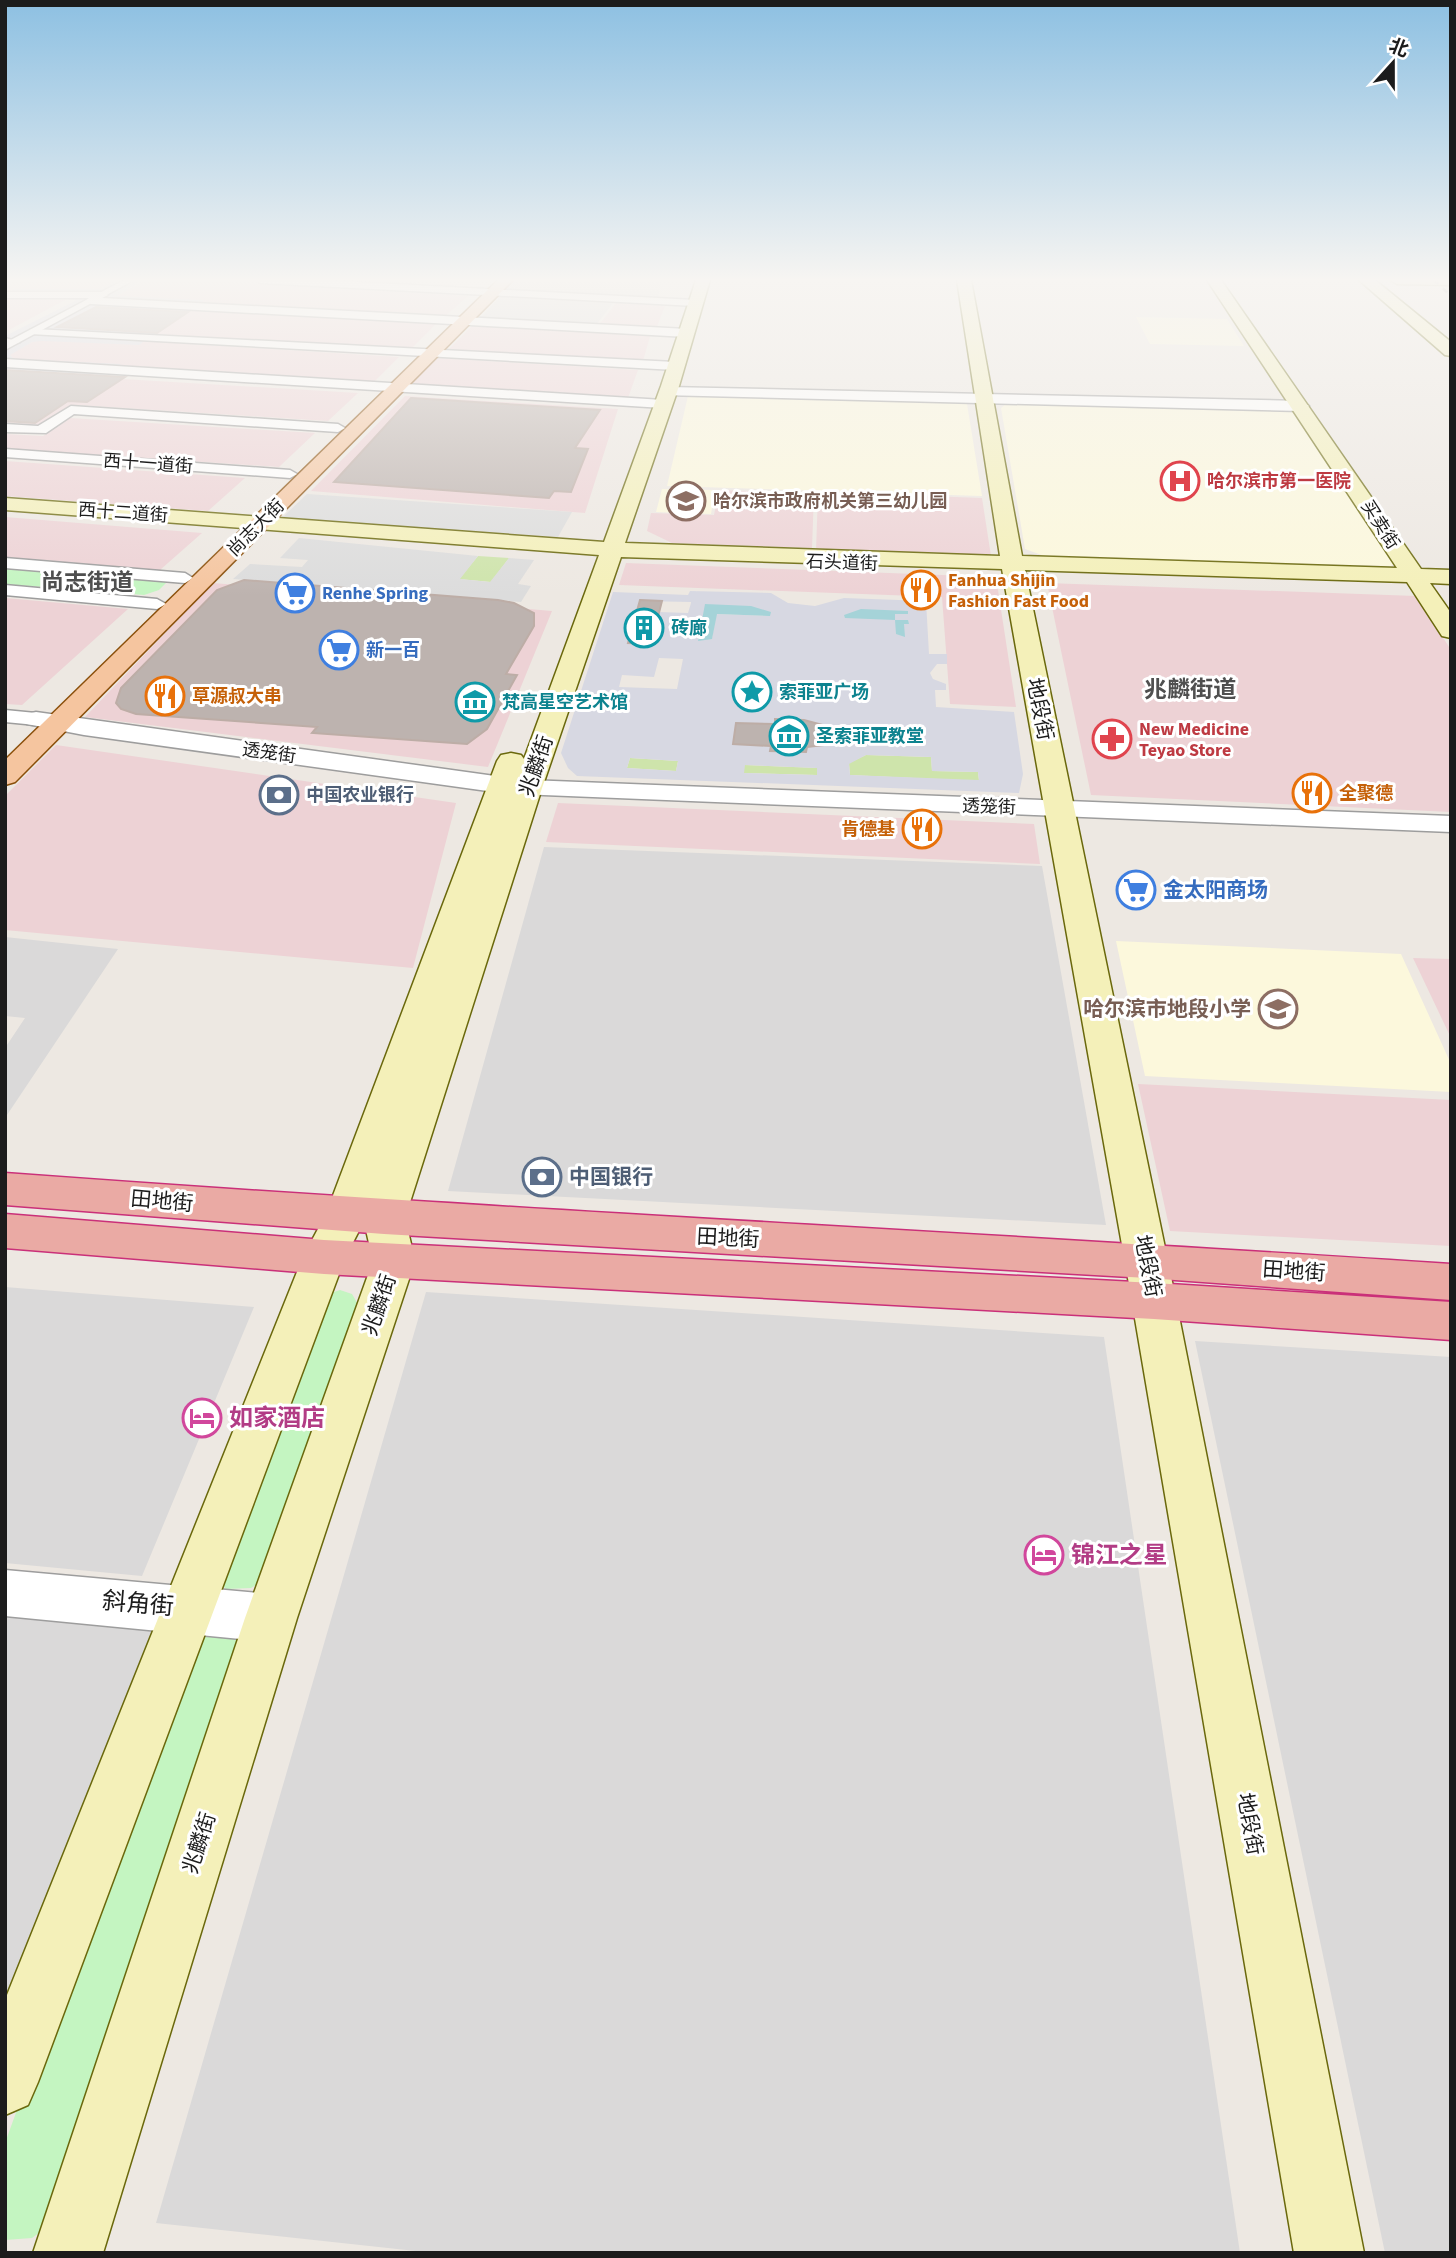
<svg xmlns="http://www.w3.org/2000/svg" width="1456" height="2258" font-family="'Source Sans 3','Noto Sans SC',sans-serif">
<rect width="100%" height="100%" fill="#ede8e2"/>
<!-- residential -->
<path fill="#dad9d9" d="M511,280H648L661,281L658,300L501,291Z
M500,297L613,303L596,325L480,318Z
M544,847L1042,866L1106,1225L448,1191Z
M5,937L118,949L5,1118V1048L25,1018L5,1016Z
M5,1287L254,1307L142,1576L5,1563Z
M426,1292L1104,1337L1240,2253H434L156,2223Z
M1195,1341L1451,1357V2253H1385Z
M5,1617L159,1630L5,2031Z"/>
<!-- commercial -->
<path fill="#edd2d5" d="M5,280H122L103,291H5Z
M146,280H195L468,296L444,317L113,298Z
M5,299L65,300L5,332Z
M616,303L665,306L656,329L599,325Z
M102,304L436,324L410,350L56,330Z
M474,324L651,333L643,361L446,352Z
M45,335L399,357L373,383L5,361V357Z
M436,358L638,370L628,398L410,384Z
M5,372L358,393L328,421L77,405L41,429L5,427Z
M405,396L618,409L585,513L311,491Z
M70,418L315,433L279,467L5,449V434L43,436Z
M5,461L245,478L208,511L5,496Z
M719,490L814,494L812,548L672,543L647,531L651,513L714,515Z
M818,492L982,498L991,556L816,552Z
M5,517L202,533L160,570L5,557Z
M626,563L996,577L1016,707L950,704L942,597L619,585Z
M213,583L552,611L488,767L85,717Z
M1047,583L1416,596L1451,650V812L1091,795Z
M5,598L128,609L22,705L5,704Z
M56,745L456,803L413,968L5,930V796Z
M558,803L1034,824L1040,864L546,842Z
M1413,958L1451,959V1038Z
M1138,1084L1451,1100V1246L1170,1231Z"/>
<!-- education -->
<path fill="#fcf8dc" d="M1136,317L1227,319L1244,346L1150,344Z
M694,394L954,400L967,404L982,496L667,486L688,396Z
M1007,403L1294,411L1398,560L1391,566L1050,558L1025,549L1001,408Z
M662,489L715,490L711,514L656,512Z
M1116,941L1401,954L1451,1064V1092L1145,1076Z"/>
<!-- grass -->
<path fill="#cee4ab" d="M478,556L509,558L491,582L459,579Z
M866,755L931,757L932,771L978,772L979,781L850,775L849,763Z
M630,758L678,761L676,771L627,768Z
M744,765L818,768L817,775L743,773Z"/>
<!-- park -->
<path fill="#c4f5c1" d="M5,565L85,573L67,576L60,584L64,586L123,591L139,575L166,578L167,582L159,590L144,595L5,584Z
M340,1290L352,1294L359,1306L261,1582L251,1588L226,1589L218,1581L325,1295Z
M209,1634L243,1640L54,2222L32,2238L5,2240V2143L169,1691L193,1645Z"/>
<!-- parking -->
<path fill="#dcdcdc" d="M307,494L572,512L558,537L282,518Z
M299,538L478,556L460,579L490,582L509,558L534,560L518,584L531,586L521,602L233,579L250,564L302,567L308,560L280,558Z"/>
<!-- plaza -->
<path fill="#d7d8e2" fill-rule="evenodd" d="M119,280H143L117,296L204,300L190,311L97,306L60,326L156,333L139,345L42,341L32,342L10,355L14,359L121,364L103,375L5,369V336L77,300L5,295L14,289H98Z
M690,591L771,593L788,603L815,606L844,598L926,601L929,654H947V664H937L930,673L933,679L946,684V690H935L936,707L1014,712L1023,774L1019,793L577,776L568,768L561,753L613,592L688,595ZM640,601L691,602V603L688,613L659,612L651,644ZM706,604L770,616L716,614L712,638L698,640ZM659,658L683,659L677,689L619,687L622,675L654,677ZM775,719L807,720L808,725L840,743L807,747L806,752L770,751L771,746L733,744L736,723L775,724ZM866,755L931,757L932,771L978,772L979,780L850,775L849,764ZM630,758L678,761L676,771L627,768ZM745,765L817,768V775L744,773Z"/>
<!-- water -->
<path fill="#a5d3d8" d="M705,604L751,606L771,612L770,616L717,614L712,639L698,641Z
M861,609L908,611V614H895V620H908L909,624H904L905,637L896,634L895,620L845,618L844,615Z"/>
<!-- building -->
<path fill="#bdb3af" stroke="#bdada6" stroke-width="2" d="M96,307L188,312L157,333L57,327Z
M5,370L125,377L87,402L68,401L35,423L5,421Z
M411,398L600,410L575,448L588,449L571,492L554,491L549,498L334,482Z
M244,580L498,600L514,603L534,613V626L506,674L517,675L487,729L467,744L312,733L317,727L136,714L121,709L116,703L121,688L217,590Z
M640,600L662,601L651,644L628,643Z
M775,719L804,720L875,739L807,747L806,752L770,751L771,746L733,744L736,723L775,724Z"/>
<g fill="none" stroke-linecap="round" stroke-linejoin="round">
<defs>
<path id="pedestrian" d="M124,280H134L5,350V343Z"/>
<path id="minor" d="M255,280H320L695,300L701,303L695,306L260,283Z
M5,292H103L108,295L102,298L687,329L693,333L687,337L91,304L85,301L89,298H5Z
M34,329L675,362L681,366L675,370L30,334V330Z
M5,338L20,342L5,346Z
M5,359L663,400L670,404L663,408L5,367Z
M71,406L338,424L345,428L338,432L74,414L46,433L5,432V424L38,426Z
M5,449L290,470L297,474L290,478L5,457Z
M5,558L185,573L193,578L185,583L5,568Z
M5,585L157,599L166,604L157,609L5,595Z
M5,710L36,713L46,719L36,725L5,722Z"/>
<path id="tertiary" d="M668,387L1301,401L1309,406L1301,411L662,395V389Z
M36,712L502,777L511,779L515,785L511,791L502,793L84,735L27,724L24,719L27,714Z
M528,780L1451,816V832L519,794L515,788L519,782Z
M5,1570L271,1594L288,1601L295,1618L288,1635L271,1642L5,1616Z"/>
<path id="secondary" d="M696,280H710L679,386L625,543L1000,556L957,280H971L1022,556L1397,568L1207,280H1221L1421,569L1451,570V584L1430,583L1451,613V638L1442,636L1407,582L1025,570L1176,1301L1364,2253H1294L1132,1301L1002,569L621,557L542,788L405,1218L415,1261L297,1618L103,2253H33L245,1618L373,1261L364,1221L345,1258L38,2082L28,2105L5,2115V2000L303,1257L326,1214L497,761L501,755L511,753L521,755L524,759L599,555L5,510V498L604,542L661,386Z
M1359,280H1375L1451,342V356L1445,355Z
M1390,280H1451V285L1397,284Z"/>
<path id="primary" d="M498,280H513L15,782L5,785V760Z"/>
<path id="trunk" d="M5,1173C487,1209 969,1232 1451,1264V1300L1147,1278L384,1234L5,1205Z
M5,1214L324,1240L1154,1283L1451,1302V1340L1154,1319L324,1274L5,1248Z"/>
</defs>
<!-- pedestrian casing -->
<use href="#pedestrian" stroke="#9d9d9d" stroke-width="3"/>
<!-- minor casing -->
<use href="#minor" stroke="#9d9d9d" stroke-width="3"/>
<!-- tertiary casing -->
<use href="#tertiary" stroke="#9d9d9d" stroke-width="3"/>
<!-- secondary casing -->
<use href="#secondary" stroke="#6a680c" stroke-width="3"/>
<!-- primary casing -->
<use href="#primary" stroke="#8a4f0a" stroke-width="3"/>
<!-- trunk casing -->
<use href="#trunk" stroke="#ca3079" stroke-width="3"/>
<!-- pedestrian -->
<use href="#pedestrian" fill="#fff" fill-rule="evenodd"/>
<!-- minor -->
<use href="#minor" fill="#fff" fill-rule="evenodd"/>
<!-- tertiary -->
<use href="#tertiary" fill="#fff" fill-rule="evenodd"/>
<!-- secondary -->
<use href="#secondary" fill="#f4f0b9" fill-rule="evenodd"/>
<!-- primary -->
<use href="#primary" fill="#f5c59f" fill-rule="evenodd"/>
<!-- trunk -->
<use href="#trunk" fill="#eaaaa4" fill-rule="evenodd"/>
<!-- rail -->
<path stroke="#6a6a6a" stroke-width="2.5" stroke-dasharray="6 6" stroke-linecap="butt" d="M1434,280L1451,296"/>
</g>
<!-- sky -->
<linearGradient id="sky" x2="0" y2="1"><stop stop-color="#8dc0e2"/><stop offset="0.47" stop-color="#f7f5f2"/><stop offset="1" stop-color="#f7f5f2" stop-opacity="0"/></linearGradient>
<rect width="1456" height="596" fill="url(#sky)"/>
<!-- icons -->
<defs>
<symbol id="hospital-ring" viewBox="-11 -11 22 22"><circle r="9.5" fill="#fff" stroke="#e0444e" stroke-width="1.5"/><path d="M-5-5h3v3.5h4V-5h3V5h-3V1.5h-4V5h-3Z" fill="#e0444e"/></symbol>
<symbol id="school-ring" viewBox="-11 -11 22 22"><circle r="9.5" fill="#fff" stroke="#8d6e63" stroke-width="1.5"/><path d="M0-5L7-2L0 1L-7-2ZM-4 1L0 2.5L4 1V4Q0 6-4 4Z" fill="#8d6e63"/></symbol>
<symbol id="restaurant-ring" viewBox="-11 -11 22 22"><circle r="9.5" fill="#fff" stroke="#e8710a" stroke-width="1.5"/><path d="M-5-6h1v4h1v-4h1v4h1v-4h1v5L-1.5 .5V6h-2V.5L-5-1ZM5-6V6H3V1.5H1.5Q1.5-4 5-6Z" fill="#e8710a"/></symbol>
<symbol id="supermarket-ring" viewBox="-11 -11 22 22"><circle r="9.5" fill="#fff" stroke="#3f7fe0" stroke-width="1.5"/><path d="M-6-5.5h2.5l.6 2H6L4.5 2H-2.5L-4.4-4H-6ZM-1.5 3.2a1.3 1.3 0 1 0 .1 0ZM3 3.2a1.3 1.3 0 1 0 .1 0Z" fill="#3f7fe0"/></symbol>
<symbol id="building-ring" viewBox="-11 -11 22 22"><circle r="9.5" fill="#fff" stroke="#0f9aa8" stroke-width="1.5"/><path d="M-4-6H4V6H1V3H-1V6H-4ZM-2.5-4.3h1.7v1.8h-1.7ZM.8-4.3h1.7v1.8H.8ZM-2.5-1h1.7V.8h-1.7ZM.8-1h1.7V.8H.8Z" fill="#0f9aa8"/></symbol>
<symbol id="sight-ring" viewBox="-11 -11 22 22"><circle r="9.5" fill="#fff" stroke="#0f9aa8" stroke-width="1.5"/><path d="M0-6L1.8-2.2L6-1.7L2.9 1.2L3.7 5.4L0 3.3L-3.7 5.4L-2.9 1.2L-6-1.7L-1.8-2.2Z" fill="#0f9aa8"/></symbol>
<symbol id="museum-ring" viewBox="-11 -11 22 22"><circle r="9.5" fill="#fff" stroke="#0f9aa8" stroke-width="1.5"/><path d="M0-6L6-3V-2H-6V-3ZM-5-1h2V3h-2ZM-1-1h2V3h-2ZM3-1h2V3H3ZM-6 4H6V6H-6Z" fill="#0f9aa8"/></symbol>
<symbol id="pharmacy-ring" viewBox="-11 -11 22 22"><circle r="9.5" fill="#fff" stroke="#e0444e" stroke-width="1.5"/><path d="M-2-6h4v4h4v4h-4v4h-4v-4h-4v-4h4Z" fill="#e0444e"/></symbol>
<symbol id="bank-ring" viewBox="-11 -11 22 22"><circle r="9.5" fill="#fff" stroke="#5c6f8a" stroke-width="1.5"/><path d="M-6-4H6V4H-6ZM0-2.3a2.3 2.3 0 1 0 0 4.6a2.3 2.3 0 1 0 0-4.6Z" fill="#5c6f8a"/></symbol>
<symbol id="hotel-ring" viewBox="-11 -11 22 22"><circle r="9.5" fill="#fff" stroke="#d1479c" stroke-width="1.5"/><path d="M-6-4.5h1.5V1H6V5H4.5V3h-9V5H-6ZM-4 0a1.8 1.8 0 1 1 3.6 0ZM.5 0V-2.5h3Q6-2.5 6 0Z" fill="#d1479c"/></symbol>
</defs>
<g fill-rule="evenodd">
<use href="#hospital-ring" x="1158" y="459" width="44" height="44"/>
<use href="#school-ring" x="664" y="479" width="44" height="44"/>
<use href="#restaurant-ring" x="899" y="568" width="44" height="44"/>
<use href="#supermarket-ring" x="273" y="571" width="44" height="44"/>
<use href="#building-ring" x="622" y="606" width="44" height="44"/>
<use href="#supermarket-ring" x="317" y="628" width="44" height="44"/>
<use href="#sight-ring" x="730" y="670" width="44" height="44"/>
<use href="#restaurant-ring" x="143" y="674" width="44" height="44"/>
<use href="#museum-ring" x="453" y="680" width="44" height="44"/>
<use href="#museum-ring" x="767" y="714" width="44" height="44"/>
<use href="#pharmacy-ring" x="1090" y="717" width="44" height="44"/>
<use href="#restaurant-ring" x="1290" y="771" width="44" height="44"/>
<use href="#bank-ring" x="257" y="773" width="44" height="44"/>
<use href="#restaurant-ring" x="900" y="807" width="44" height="44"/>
<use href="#supermarket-ring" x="1114" y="868" width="44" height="44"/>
<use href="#school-ring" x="1256" y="987" width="44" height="44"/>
<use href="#bank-ring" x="520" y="1155" width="44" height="44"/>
<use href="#hotel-ring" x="180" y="1396" width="44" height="44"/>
<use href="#hotel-ring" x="1022" y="1533" width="44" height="44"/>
</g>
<g text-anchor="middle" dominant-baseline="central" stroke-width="6" stroke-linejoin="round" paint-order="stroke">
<!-- far-street labels -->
<g font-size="18" fill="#1c1c1c" stroke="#fff">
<text transform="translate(148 464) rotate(4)">西十一道街</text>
<text transform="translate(123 513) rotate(4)">西十二道街</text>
<text transform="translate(1380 525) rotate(57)">买卖街</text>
<text transform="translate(256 528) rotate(-45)">尚志大街</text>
<text transform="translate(842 563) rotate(2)">石头道街</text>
<text transform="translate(269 753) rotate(8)">透笼街</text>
<text transform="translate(989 807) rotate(2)">透笼街</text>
</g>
<!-- far-health labels -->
<g font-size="18" font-weight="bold" fill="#be3a42" stroke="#fff" text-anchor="start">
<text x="1207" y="481">哈尔滨市第一医院</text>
<text x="1139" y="729">New Medicine<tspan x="1139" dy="21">Teyao Store</tspan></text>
</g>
<!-- far-education labels -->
<g font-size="18" font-weight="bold" fill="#785e54" stroke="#fff" text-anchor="start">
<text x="713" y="501">哈尔滨市政府机关第三幼儿园</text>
</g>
<!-- far-food labels -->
<g font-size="18" font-weight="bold" fill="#c56008" stroke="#fff" text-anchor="start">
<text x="948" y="580">Fanhua Shijin<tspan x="948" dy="21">Fashion Fast Food</tspan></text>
<text x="192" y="696">草源叔大串</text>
<text x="1339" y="793">全聚德</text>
<text x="895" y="829" text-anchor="end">肯德基</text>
</g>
<!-- far-shop labels -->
<g font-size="18" font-weight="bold" fill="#366cbe" stroke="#fff" text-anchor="start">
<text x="322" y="593">Renhe Spring</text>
<text x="366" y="650">新一百</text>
</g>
<!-- far-culture labels -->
<g font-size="18" font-weight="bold" fill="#0d838f" stroke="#fff" text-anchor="start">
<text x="671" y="628">砖廊</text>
<text x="779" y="692">索菲亚广场</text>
<text x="502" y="702">梵高星空艺术馆</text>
<text x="816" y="736">圣索菲亚教堂</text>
</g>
<!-- far-service labels -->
<g font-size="18" font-weight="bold" fill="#4e5e75" stroke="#fff" text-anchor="start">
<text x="306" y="795">中国农业银行</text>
</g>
<!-- street labels -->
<g font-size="21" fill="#1c1c1c" stroke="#fff">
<text transform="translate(1040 709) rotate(79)">地段街</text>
<text transform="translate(536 766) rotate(-71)">兆麟街</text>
<text transform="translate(162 1201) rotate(5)">田地街</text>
<text transform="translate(728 1238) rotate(3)">田地街</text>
<text transform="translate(1148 1266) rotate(79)">地段街</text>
<text transform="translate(1294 1271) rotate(4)">田地街</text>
<text transform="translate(379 1305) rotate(-71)">兆麟街</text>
<text transform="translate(1250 1824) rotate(80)">地段街</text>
<text transform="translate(199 1843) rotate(-72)">兆麟街</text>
</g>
<!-- shop labels -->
<g font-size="21" font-weight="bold" fill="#366cbe" stroke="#fff" text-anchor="start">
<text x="1163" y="890">金太阳商场</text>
</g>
<!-- education labels -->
<g font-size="21" font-weight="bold" fill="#785e54" stroke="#fff" text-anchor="end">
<text x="1251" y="1009">哈尔滨市地段小学</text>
</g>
<!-- service labels -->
<g font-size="21" font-weight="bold" fill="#4e5e75" stroke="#fff" text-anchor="start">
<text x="569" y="1177">中国银行</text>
</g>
<!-- far-district labels -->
<g font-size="23" font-weight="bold" fill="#4f4f4f" stroke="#fff">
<text x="87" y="582">尚志街道</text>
<text x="1190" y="689">兆麟街道</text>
</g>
<!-- near-hotel labels -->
<g font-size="24" font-weight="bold" fill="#b23c85" stroke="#fff" text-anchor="start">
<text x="229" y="1418">如家酒店</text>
<text x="1071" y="1555">锦江之星</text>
</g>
<!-- near-street labels -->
<g font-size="24" fill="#1c1c1c" stroke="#fff">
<text transform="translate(138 1604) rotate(5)">斜角街</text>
</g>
</g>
<!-- border -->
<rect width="1456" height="2258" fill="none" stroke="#1c1c1c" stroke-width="14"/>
<!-- north arrow -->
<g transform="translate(1393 63) rotate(21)" stroke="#ffffff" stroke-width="5" paint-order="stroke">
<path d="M0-5L12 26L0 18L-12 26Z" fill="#1c1c1c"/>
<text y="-10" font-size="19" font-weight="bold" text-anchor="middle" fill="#1c1c1c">北</text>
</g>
</svg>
